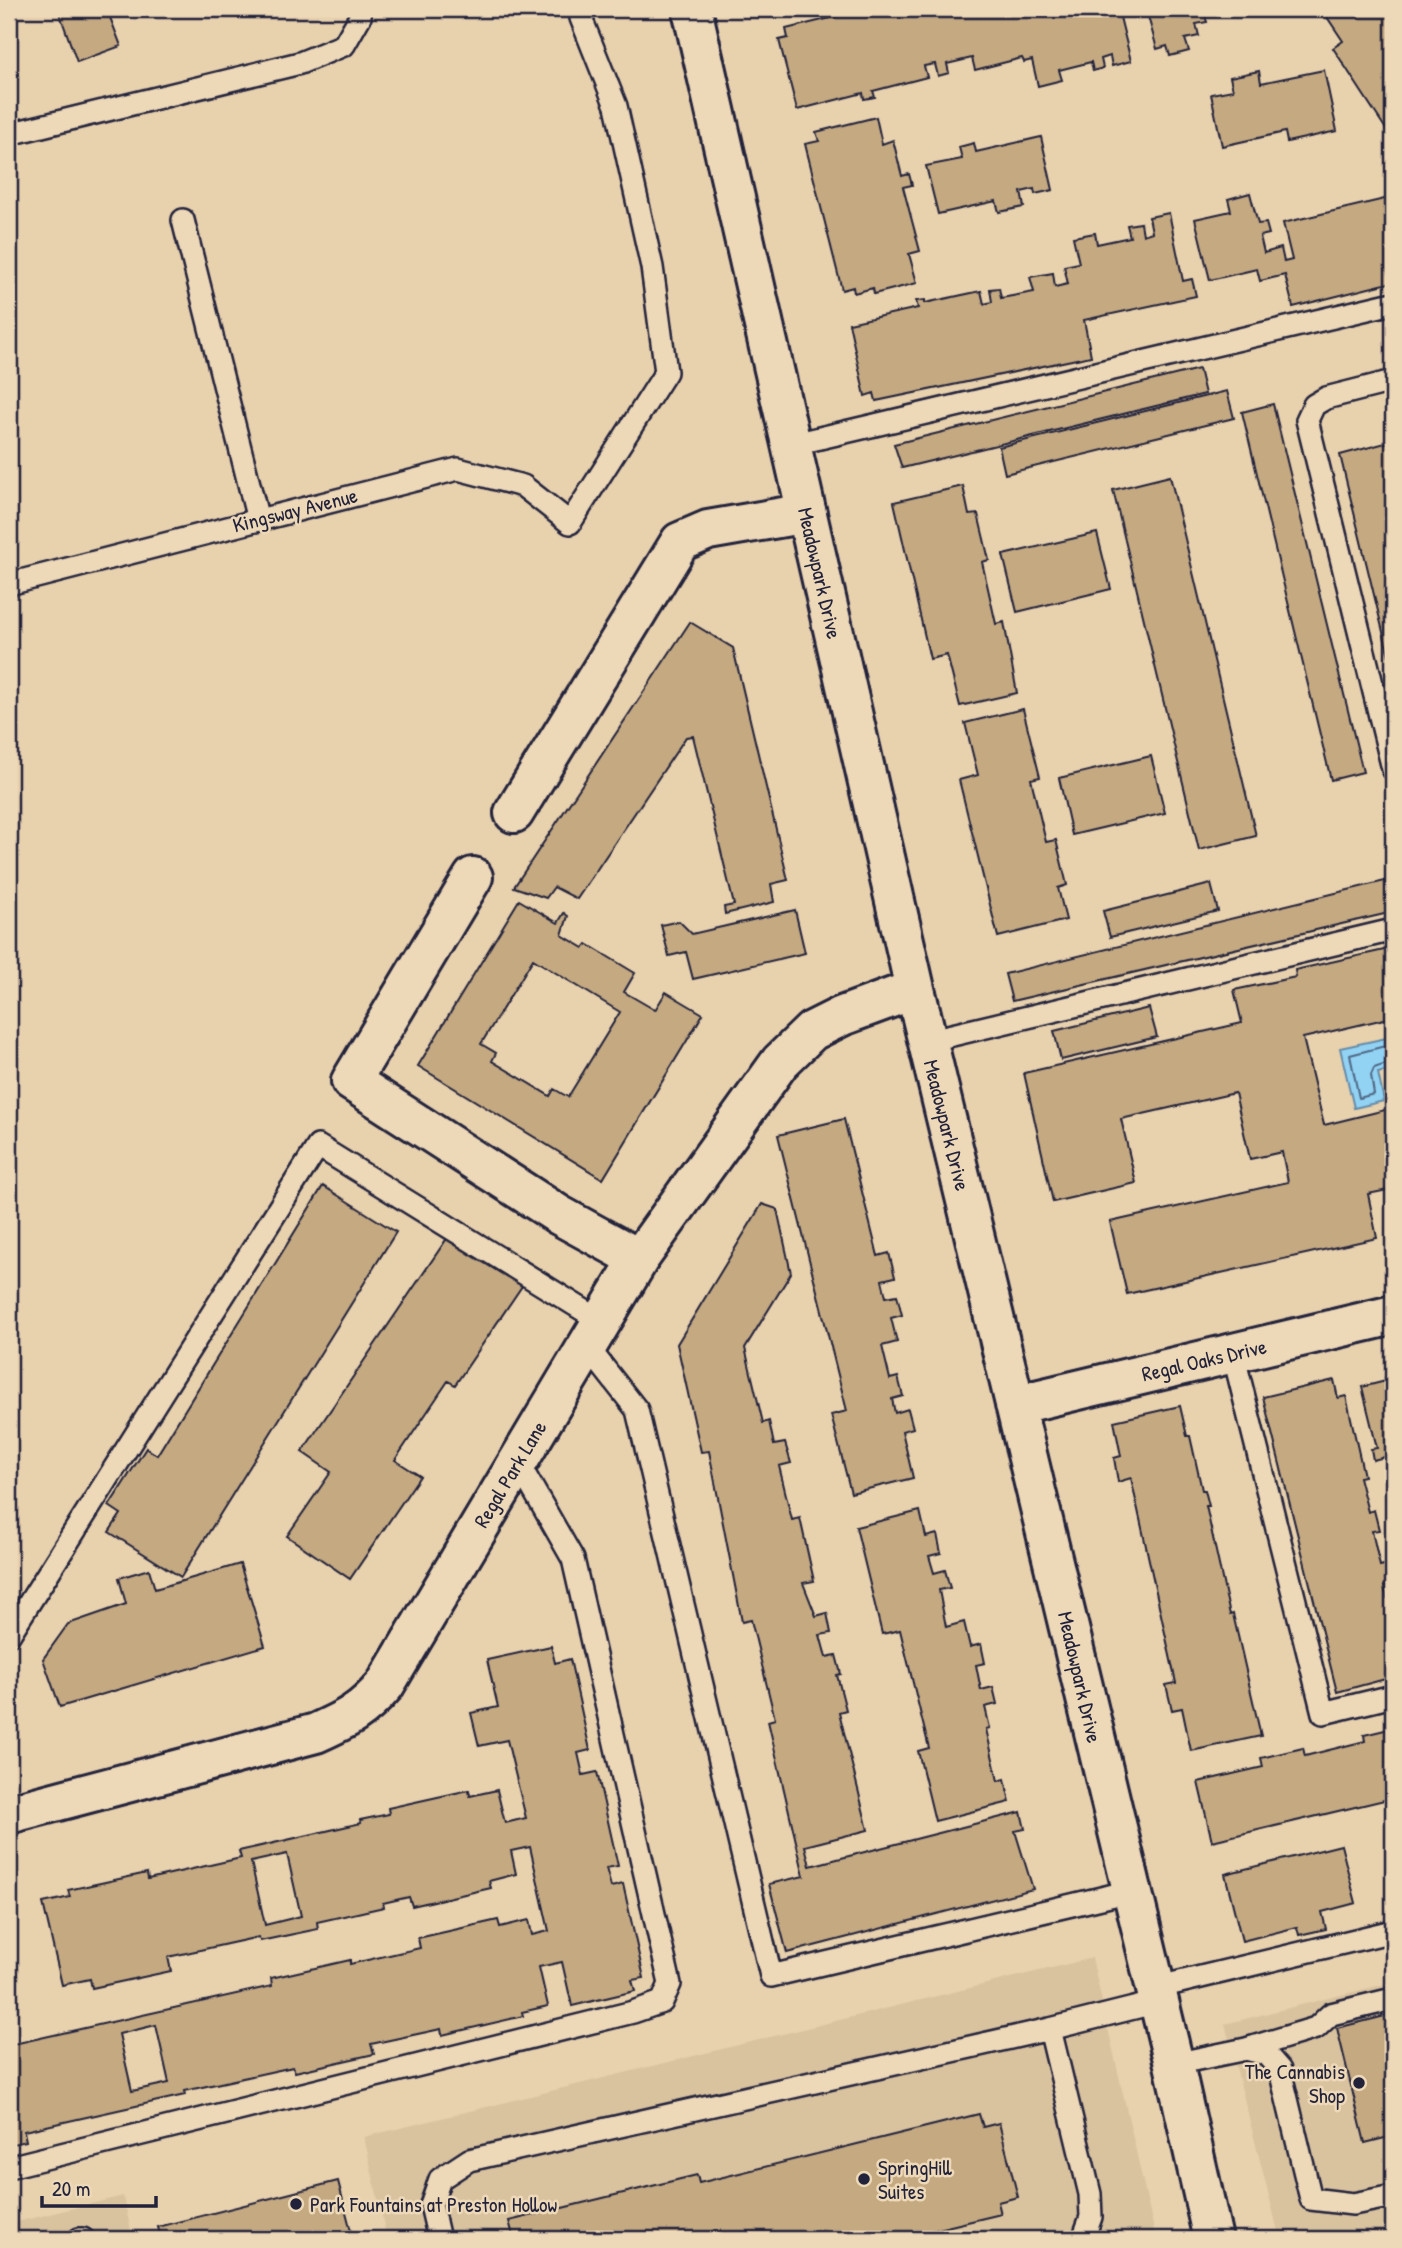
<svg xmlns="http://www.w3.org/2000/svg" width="1402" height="2248" font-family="'Patrick Hand',sans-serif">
<rect width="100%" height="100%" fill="#e8d1ad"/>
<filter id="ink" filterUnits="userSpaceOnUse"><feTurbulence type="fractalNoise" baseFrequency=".0143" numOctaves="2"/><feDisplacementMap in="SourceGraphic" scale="14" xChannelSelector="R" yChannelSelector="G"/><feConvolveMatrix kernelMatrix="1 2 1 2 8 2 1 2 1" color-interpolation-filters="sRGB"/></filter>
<g filter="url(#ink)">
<!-- built -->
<path fill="#d9c29e" d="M1092,1958L1156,2239H387L364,2137Z
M1393,1982V2239H1280L1225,2024Z
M123,2196L133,2239H9V2224Z"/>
<!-- water -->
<path fill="#92d2f3" stroke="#658ca9" stroke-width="2" d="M1391,1037L1393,1069L1378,1073L1384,1101L1354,1108L1340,1048Z"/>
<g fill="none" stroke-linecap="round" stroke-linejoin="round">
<!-- shore -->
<path stroke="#4f6885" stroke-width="2" d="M1393,1044L1350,1055L1359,1098L1374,1094L1371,1075L1374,1068L1393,1062"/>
</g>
<!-- building -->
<path fill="#c4a981" stroke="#22223b" stroke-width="2" fill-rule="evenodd" d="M58,9H117L108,12L121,46L77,62Z
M867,9H1118L1131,61L1112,66L1110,56L1101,59L1103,68L1093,71L1091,62L1059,70L1062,80L1038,86L1032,60L1024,62L1022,58L975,70L972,58L947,64L949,73L938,76L935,64L924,66L927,77L873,91L875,97L864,99L863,93L797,110L779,40L788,38L786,29Z
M1146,9H1222V11L1205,16L1207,22L1196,24L1199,36L1185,39L1189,51L1170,56L1167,46L1157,49Z
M1339,9H1393V140L1333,48L1343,41L1327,17Z
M9,23L14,24L13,56H9Z
M1324,70L1337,131L1287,142L1285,132L1222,146L1211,94L1233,90L1230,77L1259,71L1261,83Z
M876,117L882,144L893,140L902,176L909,174L912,185L903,187L920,251L909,254L917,283L874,294L873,288L854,293L853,287L842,290L805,144L819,141L816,132Z
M1041,137L1053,190L1035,194L1034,189L1021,192L1024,207L999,212L996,201L938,214L926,166L962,159L959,147L974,143L976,152Z
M1250,193L1258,224L1266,223L1269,234L1260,236L1264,253L1281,248L1284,262L1292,260L1283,223L1393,197V282L1293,307L1285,275L1260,281L1257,269L1210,280L1195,219L1231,211L1228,199Z
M1169,213L1183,281L1192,279L1196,296L1084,320L1091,356L876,401L874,393L865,396L849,323L918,308L916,301L925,300V303L981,291L984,304L992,302L990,289L999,288L1001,298L1034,292L1030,277L1053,273L1055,287L1068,284L1064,266L1079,263L1073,237L1095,233L1097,244L1130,237L1127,225L1141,223L1143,235L1152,232L1149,217Z
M1199,369L1205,394L902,468L894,444Z
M1227,391L1234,418L1005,474L999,447Z
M1273,404L1363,772L1331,780L1242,412Z
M1393,441V673L1340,455Z
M1170,476L1256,836L1199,850L1113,490Z
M963,486L969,515L978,514L989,560L982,562L996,624L1004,622L1017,693L960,706L947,655L930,659L894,502Z
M1097,533L1111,589L1017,612L1003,555Z
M690,622L733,648L788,880L771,884L774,902L725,914L724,907L734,905L693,736L686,737L577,899L554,887L546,898L514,887Z
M1023,709L1040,777L1031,779L1046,842L1056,840L1067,885L1058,888L1066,920L998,937L959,780L978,775L965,723Z
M1151,756L1165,813L1072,835L1059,778Z
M1393,879V912L1012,1001L1005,974Z
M1211,884L1218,911L1110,937L1103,911Z
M519,900L558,923L564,913L568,916L562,935L584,948L587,944L635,973L624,992L655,1010L666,992L703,1014L603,1179L418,1066ZM533,959L620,1012L568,1097L554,1089L550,1096L492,1061L496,1053L481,1044Z
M795,910L805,953L693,979L686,952L669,956L661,925L679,921L692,934Z
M1393,948V1017L1303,1038L1324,1125L1393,1108V1189L1368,1194L1377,1238L1127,1294L1110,1222L1288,1182L1282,1152L1250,1159L1235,1093L1121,1119L1136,1183L1053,1202L1024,1073L1242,1023L1234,990L1296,977L1295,970Z
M1149,1008L1157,1037L1061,1060L1054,1031Z
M844,1119L878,1256L889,1253L895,1277L882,1280L886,1297L897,1295L902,1315L891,1318L897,1342L882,1346L890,1379L898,1377L903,1396L892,1399L895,1413L908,1409L913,1428L902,1431L913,1478L851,1493L831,1415L847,1411L778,1135Z
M323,1186L396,1232L181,1577L109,1532L121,1514L109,1506L146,1448L157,1455Z
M762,1204L777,1209L791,1273L745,1348L763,1423L769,1421L774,1445L785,1443L791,1463L779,1466L792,1520L800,1518L814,1581L803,1583L816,1616L827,1613L831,1633L820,1635L826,1657L836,1655L841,1674L837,1675L846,1710L839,1712L868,1830L805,1846L810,1866L1021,1812L1025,1829L1015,1831L1033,1889L787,1953L769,1884L804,1876L768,1721L775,1719L751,1620L742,1622L709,1451L701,1452L677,1344Z
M450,1234L524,1283L455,1385L448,1381L395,1460L420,1476L350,1579L287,1536L331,1472L302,1452Z
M1393,1375V1455L1373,1460L1371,1449L1377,1448L1362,1387L1386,1381L1385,1377Z
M1334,1380L1338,1398L1346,1396L1364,1476L1359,1477L1368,1512L1374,1510L1379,1530L1372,1531L1380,1566L1388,1564L1392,1583L1384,1586L1387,1598L1393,1596V1616H1391L1393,1677L1337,1692L1263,1397Z
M1180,1406L1187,1436H1190L1202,1490H1205L1209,1506H1206L1230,1615L1233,1614L1261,1736L1191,1751L1182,1708L1172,1710L1166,1685L1176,1683L1131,1478L1118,1482L1114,1458L1121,1456L1114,1421Z
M920,1511L926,1537L937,1534L941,1553L929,1556L934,1573L945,1570L950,1588L939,1590L946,1627L964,1622L970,1647L981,1644L985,1663L976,1665L981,1690L993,1687L997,1704L985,1707L990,1728L986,1729L998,1781L1005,1779L1010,1802L935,1821L918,1751L929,1748L900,1630L882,1634L856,1527Z
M240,1564L265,1646L60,1707L43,1659L68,1624L126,1604L119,1578L149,1569L155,1589Z
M551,1646L555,1663L570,1659L590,1750L578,1753L583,1775L597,1772L618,1866L606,1868L611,1887L623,1884L644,1978L632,1980L635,1991L572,2006L562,1962L539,1967L548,2006L522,2012L523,2016L442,2035L441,2029L371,2044L374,2054L295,2072L293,2067L184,2091L185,2095L24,2131L26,2141L9,2145V2045L272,1986L271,1978L350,1960V1964L420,1948L418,1938L498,1920L500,1927L529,1920L532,1935L549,1931L530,1847L511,1851L516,1874L489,1881L491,1888L412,1906L409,1897L383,1903L384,1907L317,1922L318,1929L260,1941L259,1937L168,1957L171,1971L92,1988L90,1979L62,1985L43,1903L70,1897L68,1890L147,1873L148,1879L241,1858L239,1851L361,1823L360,1820L389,1814L388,1808L469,1790L470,1796L497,1790L505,1823L526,1818L507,1740L479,1746L471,1713L498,1707L487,1660ZM287,1854L301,1916L265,1925L251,1862ZM156,2025L169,2083L132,2091L119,2034Z
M1393,1728V1798L1212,1841L1198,1782L1263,1767L1261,1758L1303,1748L1305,1756L1365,1741L1364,1735Z
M1341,1845L1356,1903L1322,1912L1326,1929L1299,1935L1297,1927L1242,1941L1225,1874Z
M1393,2014V2136L1365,2143L1337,2028Z
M979,2114L983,2127L999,2123L1018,2197L998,2202L1001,2214L896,2239H514L509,2221L697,2175L699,2183Z
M338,2181L353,2239H161L158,2227Z"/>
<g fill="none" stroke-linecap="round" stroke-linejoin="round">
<defs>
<path id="lane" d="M9,134L300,63L344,45L360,17V9
M183,220L258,520
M1393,381L1326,398L1314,405L1307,420L1393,769
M790,445L1393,303
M9,584L458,469L523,486L570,523L666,372L652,267L616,106L581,18L582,9
M927,1041L1393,930
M586,1345L637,1410L771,1976L1131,1891
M1233,1353L1323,1713L1393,1696
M9,1635L318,1146L601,1321
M1155,1988L1393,1931
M1050,2029L1090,2194L1091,2217L1083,2239
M1246,2049L1316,2028L1331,2014L1393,1999
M1174,2064L1246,2049L1266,2054L1280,2070L1311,2199L1353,2204L1393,2196
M9,2167L633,2012L662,2002L670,1984L573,1559L517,1461
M79,2239H83
M439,2239L431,2205L440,2179L469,2160L1050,2029L1158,2002"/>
<path id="street" d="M692,9L915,989L1174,2064L1213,2239
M514,813L680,542L708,530L807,513
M473,877L351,1081L559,1215L639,1259
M1015,1405L1393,1315
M9,1814L316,1733C347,1719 362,1712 385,1685L639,1259L780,1062L812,1031L842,1016L915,989"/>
</defs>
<!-- lane casing -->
<use href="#lane" stroke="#22223b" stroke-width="26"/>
<!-- street casing -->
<use href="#street" stroke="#22223b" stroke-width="44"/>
<!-- lane -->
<use href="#lane" stroke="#edd8b7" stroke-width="21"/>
<!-- street -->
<use href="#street" stroke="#edd8b7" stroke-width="38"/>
</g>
</g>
<!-- markers -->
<g fill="#22223b" stroke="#edd8b7" stroke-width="2.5">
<circle cx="1359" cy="2083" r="7"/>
<circle cx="864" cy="2179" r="7"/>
<circle cx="296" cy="2204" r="7"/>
</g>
<g text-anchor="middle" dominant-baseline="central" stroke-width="5" stroke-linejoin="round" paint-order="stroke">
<!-- street labels -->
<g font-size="21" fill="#22223b" stroke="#edd8b7">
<text transform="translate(295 510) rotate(-14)">Kingsway Avenue</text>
<text transform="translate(820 573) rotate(77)">Meadowpark Drive</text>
<text transform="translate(947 1125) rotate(76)">Meadowpark Drive</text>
<text transform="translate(1204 1360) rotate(-13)">Regal Oaks Drive</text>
<text transform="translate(510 1474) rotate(-59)">Regal Park Lane</text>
<text transform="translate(1080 1677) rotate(77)">Meadowpark Drive</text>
</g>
<!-- poi labels -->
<g font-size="21" fill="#22223b" stroke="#edd8b7" text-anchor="start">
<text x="1345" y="2071" text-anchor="end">The Cannabis<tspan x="1345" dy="24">Shop</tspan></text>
<text x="878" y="2167">SpringHill<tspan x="878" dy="24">Suites</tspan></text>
<text x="310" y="2204">Park Fountains at Preston Hollow</text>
</g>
</g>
<!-- margin -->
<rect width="1402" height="2248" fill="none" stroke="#edd8b7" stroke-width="35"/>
<rect x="18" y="18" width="1367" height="2213" fill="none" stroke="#22223b" stroke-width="2.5" filter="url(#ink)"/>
<!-- scale -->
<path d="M42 2196v10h114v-10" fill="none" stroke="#22223b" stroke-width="3.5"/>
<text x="52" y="2196" font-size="21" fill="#22223b" stroke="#edd8b7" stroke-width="5" paint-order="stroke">20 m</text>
</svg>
